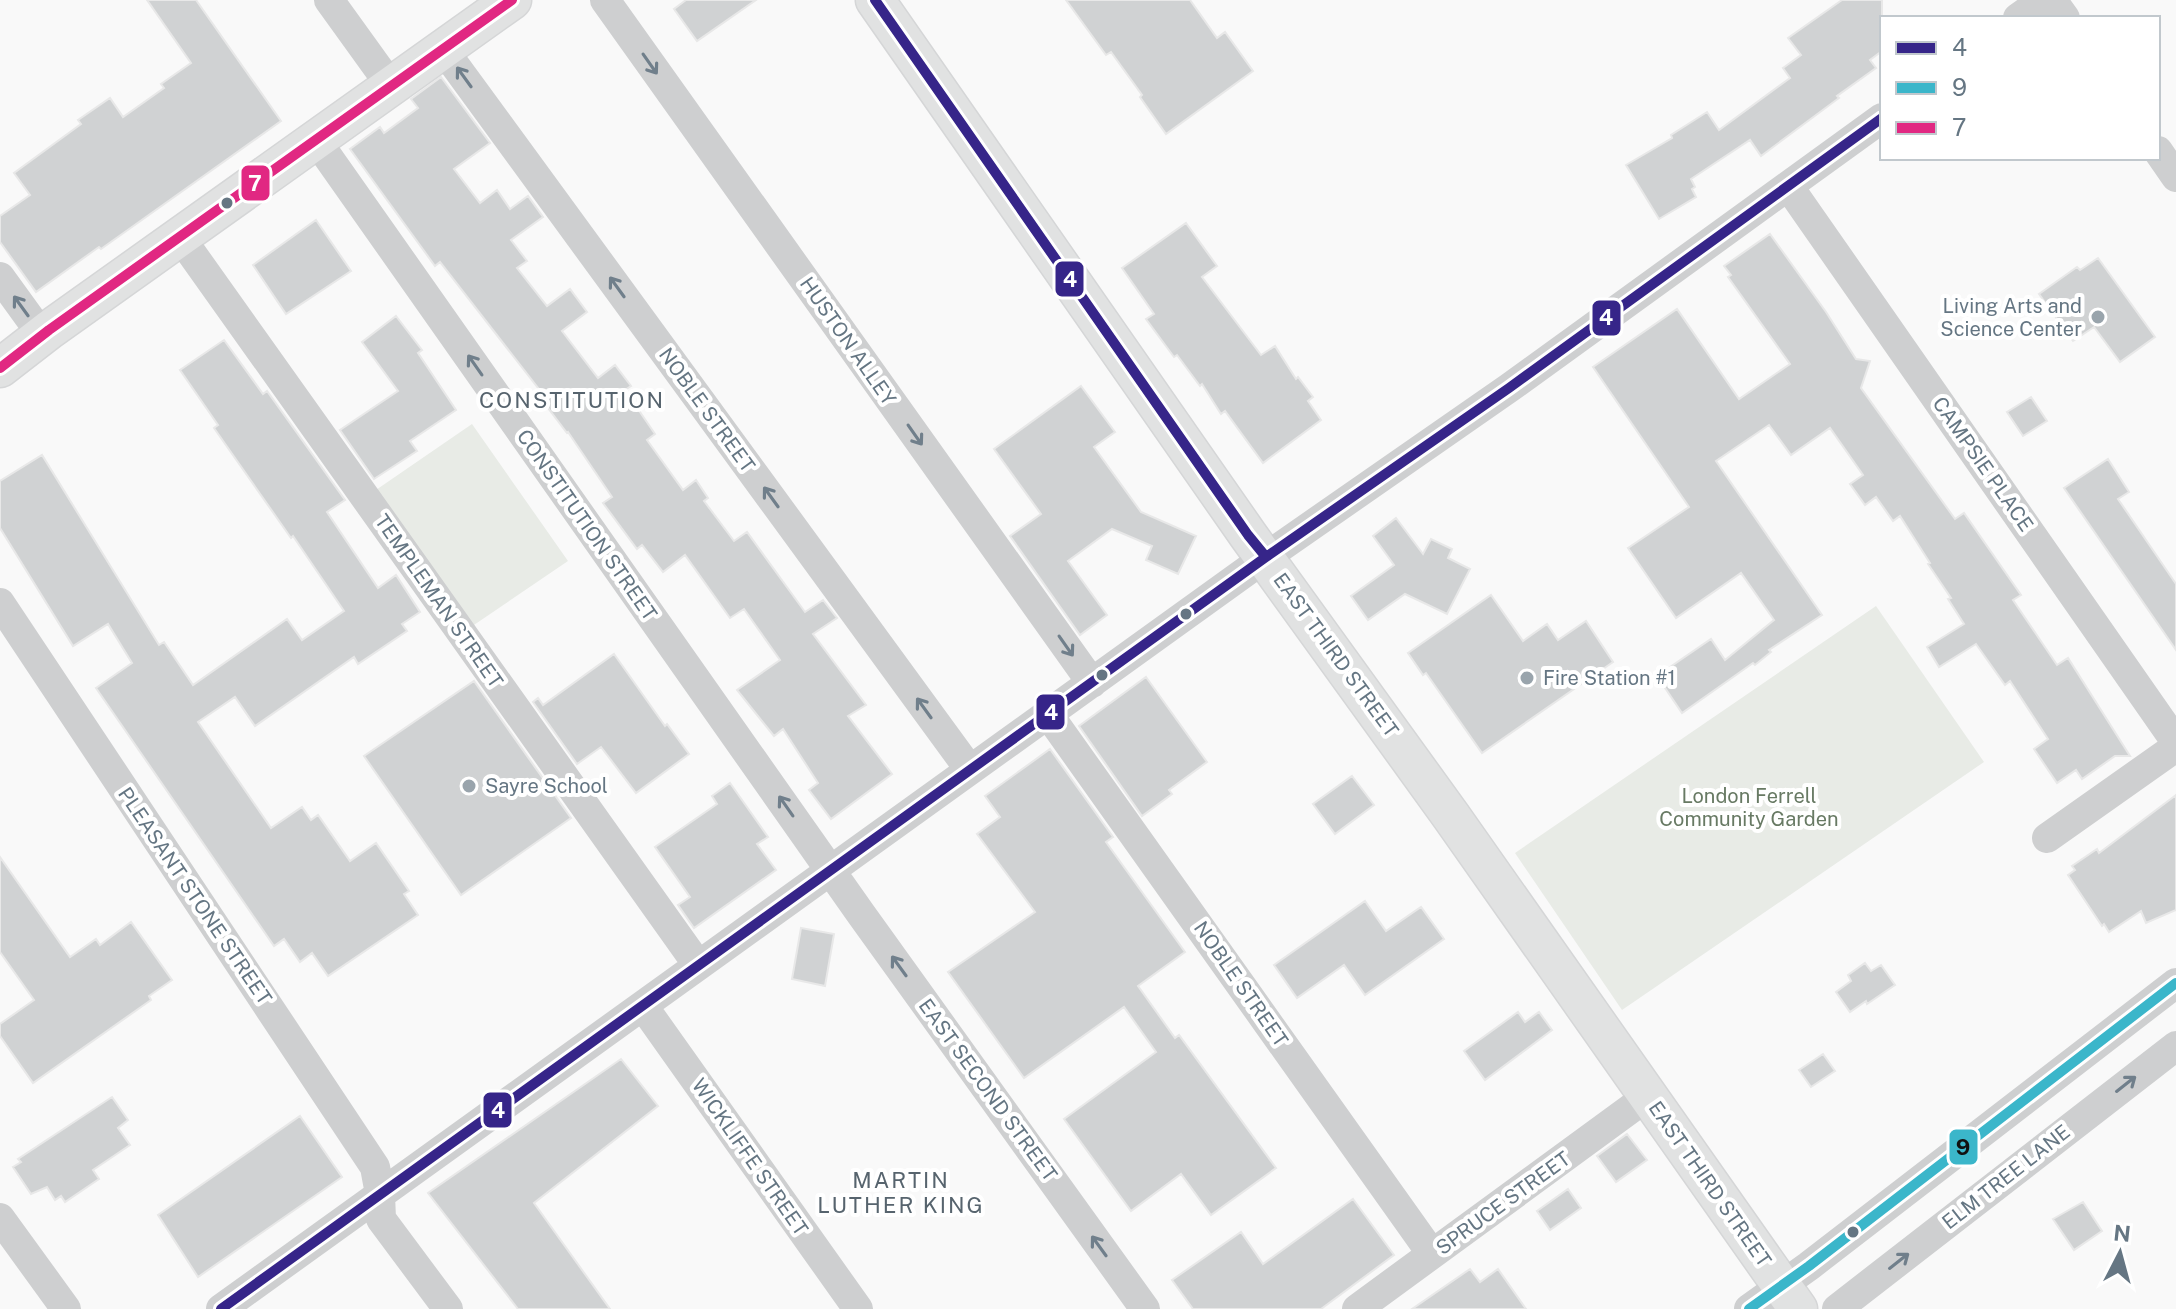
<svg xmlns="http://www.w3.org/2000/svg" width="2176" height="1309" font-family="'Public Sans',sans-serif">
<rect width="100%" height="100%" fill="#f9f9f9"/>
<!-- green -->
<path fill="#e8ebe6" d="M472,424L568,561L468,629L373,492Z
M1876,606L1984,762L1622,1010L1515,853Z"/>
<!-- building -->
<path fill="#d0d2d3" stroke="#e8e8e8" stroke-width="2" d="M147,0H196L281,121L101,249L99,247L36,292L0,242V216L30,195L14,173L81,124L78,120L110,98L123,117L164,88L161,84L191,63Z
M686,0H756L697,41L674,9Z
M1066,0H1190L1217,38L1225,32L1253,71L1166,134L1140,97L1142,95L1111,52L1106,55Z
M1842,0H1882V51L1870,60L1876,68L1837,96L1839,98L1761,156L1750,140L1691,179L1695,187L1692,189L1696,197L1659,219L1626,165L1672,138L1671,135L1707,112L1719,130L1790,78L1783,68L1801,55L1788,38Z
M441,77L490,143L454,169L480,203L497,190L510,209L528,196L543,217L511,240L527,261L517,268L547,306L570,289L587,312L562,331L598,378L615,365L631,386L625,390L655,434L647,440L683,490L696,480L708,498L704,501L734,541L747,532L805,612L823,600L837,618L813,634L866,705L848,716L892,774L831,819L809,790L818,783L783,729L774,736L737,690L780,660L744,609L730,618L685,555L663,572L642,545L637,549L603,503L612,497L568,432L567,433L542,400L545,397L440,262L435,266L350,149L380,127L384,133L418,108L411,99Z
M316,220L351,271L286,314L253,265Z
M1186,223L1217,266L1202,277L1261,355L1275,346L1296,379L1298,377L1313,397L1308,401L1321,420L1263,463L1225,411L1221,414L1202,384L1200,386L1177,355L1174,357L1146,319L1154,314L1122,268Z
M1770,234L1826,312L1856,359L1870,361L1861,388L1955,519L1964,513L2021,595L2013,600L2057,665L2068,658L2130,756H2115L2082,779L2076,770L2057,783L2034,749L2048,739L2010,681L2005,685L1976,644L1939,667L1927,647L1964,624L1948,599L1951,598L1928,564L1930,563L1900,516L1893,521L1876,497L1865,505L1850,484L1863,475L1830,428L1791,455L1769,425L1716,461L1822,615L1769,650L1771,652L1755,665L1753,663L1682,713L1657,676L1711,639L1725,660L1774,620L1741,573L1676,618L1628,548L1689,507L1593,367L1677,309L1739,399L1790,364L1728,277L1731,275L1724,266Z
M2098,258L2155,337L2120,362L2094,327L2073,341L2039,294L2077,267L2080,270Z
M396,316L422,350L418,353L456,410L410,441L417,451L374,479L340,430L398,391L362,342Z
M224,340L263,394L267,391L345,500L327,512L378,588L396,575L420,612L402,624L407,631L358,664L354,657L255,726L235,697L198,722L271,828L302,807L311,820L318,815L350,861L376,843L409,891L404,894L418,915L328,976L312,953L300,962L284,939L274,946L96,688L132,663L108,624L73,646L0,528V481L42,455L159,645L164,642L193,685L287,619L302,640L344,611L293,536L291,538L214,428L218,425L180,370Z
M1081,386L1115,432L1094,447L1141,512L1196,536L1178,574L1146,560L1152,546L1112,529L1068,561L1107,615L1080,635L1010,536L1041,514L994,449Z
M2031,397L2047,421L2023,436L2007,412Z
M2108,459L2129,492L2118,499L2176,584V650L2064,488Z
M1396,518L1423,554L1431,539L1452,549L1448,558L1470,569L1447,614L1405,594L1368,620L1351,596L1394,565L1373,536Z
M1491,595L1523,641L1547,624L1558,640L1586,621L1613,662L1482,753L1426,673L1423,675L1408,653Z
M614,654L665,726L667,724L689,754L636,793L601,747L577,764L533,702L538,698L543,705Z
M1146,677L1207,762L1169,790L1172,794L1142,816L1079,726Z
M474,681L571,818L461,895L364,756Z
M1050,749L1113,837L1106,842L1185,952L1138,986L1175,1038L1179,1035L1276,1168L1211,1215L1181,1174L1131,1211L1064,1119L1156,1052L1124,1007L1024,1078L948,972L1035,912L977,834L1000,817L985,796Z
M1352,776L1374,805L1335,834L1313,804Z
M730,783L768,837L757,844L776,870L694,928L678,905L690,897L655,847L717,804L712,796Z
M2176,795V910L2146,923L2141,911L2109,932L2104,924L2102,926L2068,875L2075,870L2072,866L2097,849L2099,853Z
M0,857L70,957L96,939L100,945L131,922L172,980L149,996L151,1000L33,1083L0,1036V1024L34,1000L0,952Z
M1365,901L1386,931L1421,907L1444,939L1365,995L1344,965L1297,998L1274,965Z
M801,928L834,934L825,986L792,979Z
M1865,963L1871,971L1881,965L1895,985L1867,1004L1866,1001L1850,1012L1836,992L1851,981L1848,975Z
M1518,1012L1525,1022L1539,1012L1552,1030L1485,1080L1464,1051Z
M1823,1054L1835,1071L1811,1087L1799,1070Z
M621,1059L658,1106L534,1203L610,1309H518L428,1193Z
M112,1097L128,1120L118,1128L130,1145L93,1170L99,1179L65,1202L61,1196L55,1200L47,1187L31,1194L13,1167L21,1162L18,1159Z
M300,1116L342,1177L198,1277L158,1215Z
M1627,1134L1647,1160L1616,1182L1597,1156Z
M1568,1189L1581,1208L1550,1230L1537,1211Z
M1353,1199L1394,1255L1321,1309H1193L1172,1280L1241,1232L1263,1264Z
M2083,1202L2102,1231L2074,1250L2053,1219Z
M1470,1269L1480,1282L1498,1269L1526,1309H1412Z"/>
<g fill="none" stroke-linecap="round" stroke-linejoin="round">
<defs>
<path id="major" d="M875,0L1248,535L1451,816L1798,1309
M0,368L49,330L512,0"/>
</defs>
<!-- major casing -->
<use href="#major" stroke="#d5d6d7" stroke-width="41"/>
<!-- minor -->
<path stroke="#cecfd0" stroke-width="30" d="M329,0L391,86
M605,0L1092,683
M2052,0L2065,18
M2018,18L2043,0
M443,49L970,770
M316,140L861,914L1145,1309
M2158,151L2176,177
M1789,187L2176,742
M180,237L698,965
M0,277L42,335
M0,603L375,1167L380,1194L381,1219L448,1309
M1048,714L1432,1254
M2047,838L2176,747
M643,1006L858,1309
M0,1218L66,1309
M221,1309L1266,557L1509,388L1882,118
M1357,1309L1648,1096
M1749,1309L1809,1266L2176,983
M1837,1309L2176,1046"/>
<!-- major -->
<use href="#major" stroke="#e1e2e2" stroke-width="38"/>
<defs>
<path id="bus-1" d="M875,0L1248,535L1266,557
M221,1309L1266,557L1509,388L1882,118"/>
<path id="bus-2" d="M1749,1309L1809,1266L2176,983"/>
<path id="bus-3" d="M0,368L49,330L512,0"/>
</defs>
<!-- bus-1 casing -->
<use href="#bus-1" stroke="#fff" stroke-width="16"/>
<!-- bus-2 casing -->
<use href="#bus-2" stroke="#fff" stroke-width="16"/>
<!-- bus-3 casing -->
<use href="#bus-3" stroke="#fff" stroke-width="16"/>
<!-- bus-1 -->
<use href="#bus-1" stroke="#362589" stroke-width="10"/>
<!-- bus-2 -->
<use href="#bus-2" stroke="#3bb6ca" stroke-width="10"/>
<!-- bus-3 -->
<use href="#bus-3" stroke="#e12882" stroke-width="10"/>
</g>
<!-- one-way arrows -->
<defs><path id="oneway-shaft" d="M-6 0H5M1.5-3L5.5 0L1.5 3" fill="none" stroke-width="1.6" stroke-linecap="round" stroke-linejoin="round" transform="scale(2)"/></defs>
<g stroke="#707f8b">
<use href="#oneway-shaft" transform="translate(650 64) rotate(55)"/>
<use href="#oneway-shaft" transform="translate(464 77) rotate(-126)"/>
<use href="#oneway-shaft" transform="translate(617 287) rotate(-126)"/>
<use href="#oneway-shaft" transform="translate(21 306) rotate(-126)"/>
<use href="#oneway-shaft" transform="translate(475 365) rotate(-125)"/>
<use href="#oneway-shaft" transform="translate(915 435) rotate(55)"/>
<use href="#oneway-shaft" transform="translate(771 497) rotate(-126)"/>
<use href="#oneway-shaft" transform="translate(1066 646) rotate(55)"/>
<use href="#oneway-shaft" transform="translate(924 708) rotate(-126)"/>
<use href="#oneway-shaft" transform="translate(786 806) rotate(-125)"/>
<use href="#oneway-shaft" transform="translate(899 966) rotate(-126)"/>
<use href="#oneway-shaft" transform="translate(2126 1084) rotate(-38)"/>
<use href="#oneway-shaft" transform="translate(1099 1246) rotate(-126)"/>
<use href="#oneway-shaft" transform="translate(1899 1261) rotate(-38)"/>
</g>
<!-- markers -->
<g fill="#657683" stroke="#fff" stroke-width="3">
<circle cx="227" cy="203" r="7"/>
<circle cx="1186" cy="614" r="7"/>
<circle cx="1102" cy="675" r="7"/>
<circle cx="1853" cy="1232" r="7"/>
</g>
<g fill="#99a4ac" stroke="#fff" stroke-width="3">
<circle cx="2098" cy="317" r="8"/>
<circle cx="1527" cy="678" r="8"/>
<circle cx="469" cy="786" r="8"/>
</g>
<g text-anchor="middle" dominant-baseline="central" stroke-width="8" stroke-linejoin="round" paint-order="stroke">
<!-- poi labels -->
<g font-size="20" fill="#657683" stroke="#fff" text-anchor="start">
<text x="2082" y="306" text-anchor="end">Living Arts and<tspan x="2082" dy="23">Science Center</tspan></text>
<text x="1543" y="678">Fire Station #1</text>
<text x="485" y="786">Sayre School</text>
</g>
<!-- street labels -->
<g font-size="20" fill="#657683" stroke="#fff">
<text transform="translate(848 341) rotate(55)">HUSTON ALLEY</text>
<text transform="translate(707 410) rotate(54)">NOBLE STREET</text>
<text transform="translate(1983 464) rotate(55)">CAMPSIE PLACE</text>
<text transform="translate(587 525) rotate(55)">CONSTITUTION STREET</text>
<text transform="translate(439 601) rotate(55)">TEMPLEMAN STREET</text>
<text transform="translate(1336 655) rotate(54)">EAST THIRD STREET</text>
<text transform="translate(195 896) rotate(56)">PLEASANT STONE STREET</text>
<text transform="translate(1241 984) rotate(55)">NOBLE STREET</text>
<text transform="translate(988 1090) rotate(54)">EAST SECOND STREET</text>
<text transform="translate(750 1157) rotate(55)">WICKLIFFE STREET</text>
<text transform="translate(2006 1177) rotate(-38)">ELM TREE LANE</text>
<text transform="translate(1710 1184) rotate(55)">EAST THIRD STREET</text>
<text transform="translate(1503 1203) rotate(-36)">SPRUCE STREET</text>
</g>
<!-- park labels -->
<g font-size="20" fill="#687a64" stroke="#fff">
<text x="1749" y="796">London Ferrell<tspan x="1749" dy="23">Community Garden</tspan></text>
</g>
<!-- neighbourhood labels -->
<g font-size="22" letter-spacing="2" fill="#57646e" stroke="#fff">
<text x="572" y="400">CONSTITUTION</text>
<text x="901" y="1180">MARTIN<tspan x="901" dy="25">LUTHER KING</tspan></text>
</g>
</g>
<g stroke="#fff" stroke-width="3">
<rect x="240" y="164" width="31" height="38" rx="8" fill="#e12882"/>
<rect x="1054" y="260" width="31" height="38" rx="8" fill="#362589"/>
<rect x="1591" y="299" width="31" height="38" rx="8" fill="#362589"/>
<rect x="1035" y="693" width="31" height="38" rx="8" fill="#362589"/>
<rect x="482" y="1091" width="31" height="38" rx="8" fill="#362589"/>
<rect x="1948" y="1128" width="31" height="38" rx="8" fill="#3bb6ca"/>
</g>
<g font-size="22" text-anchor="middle" font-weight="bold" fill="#fff">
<text x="255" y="191">7</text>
<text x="1070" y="287">4</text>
<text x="1606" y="325">4</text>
<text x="1051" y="720">4</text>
<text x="498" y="1118">4</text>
</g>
<g font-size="22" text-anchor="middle" font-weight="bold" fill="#111">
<text x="1963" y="1155">9</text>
</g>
<!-- legend -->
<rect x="1880" y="16" width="280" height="144" fill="#ffffff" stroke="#c1c8cd" stroke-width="2"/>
<rect x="1896" y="42" width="40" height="12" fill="#362589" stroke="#c1c8cd" stroke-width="2"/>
<text x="1952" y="56" font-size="24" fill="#657683">4</text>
<rect x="1896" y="82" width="40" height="12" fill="#3bb6ca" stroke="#c1c8cd" stroke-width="2"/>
<text x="1952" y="96" font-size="24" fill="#657683">9</text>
<rect x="1896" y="122" width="40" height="12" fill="#e12882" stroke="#c1c8cd" stroke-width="2"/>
<text x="1952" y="136" font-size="24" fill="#657683">7</text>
<!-- north arrow -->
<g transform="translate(2120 1253) rotate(6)" stroke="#ffffff" stroke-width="6" paint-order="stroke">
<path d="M0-6L14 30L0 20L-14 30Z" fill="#657683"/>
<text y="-12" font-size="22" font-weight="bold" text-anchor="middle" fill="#657683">N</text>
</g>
</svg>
